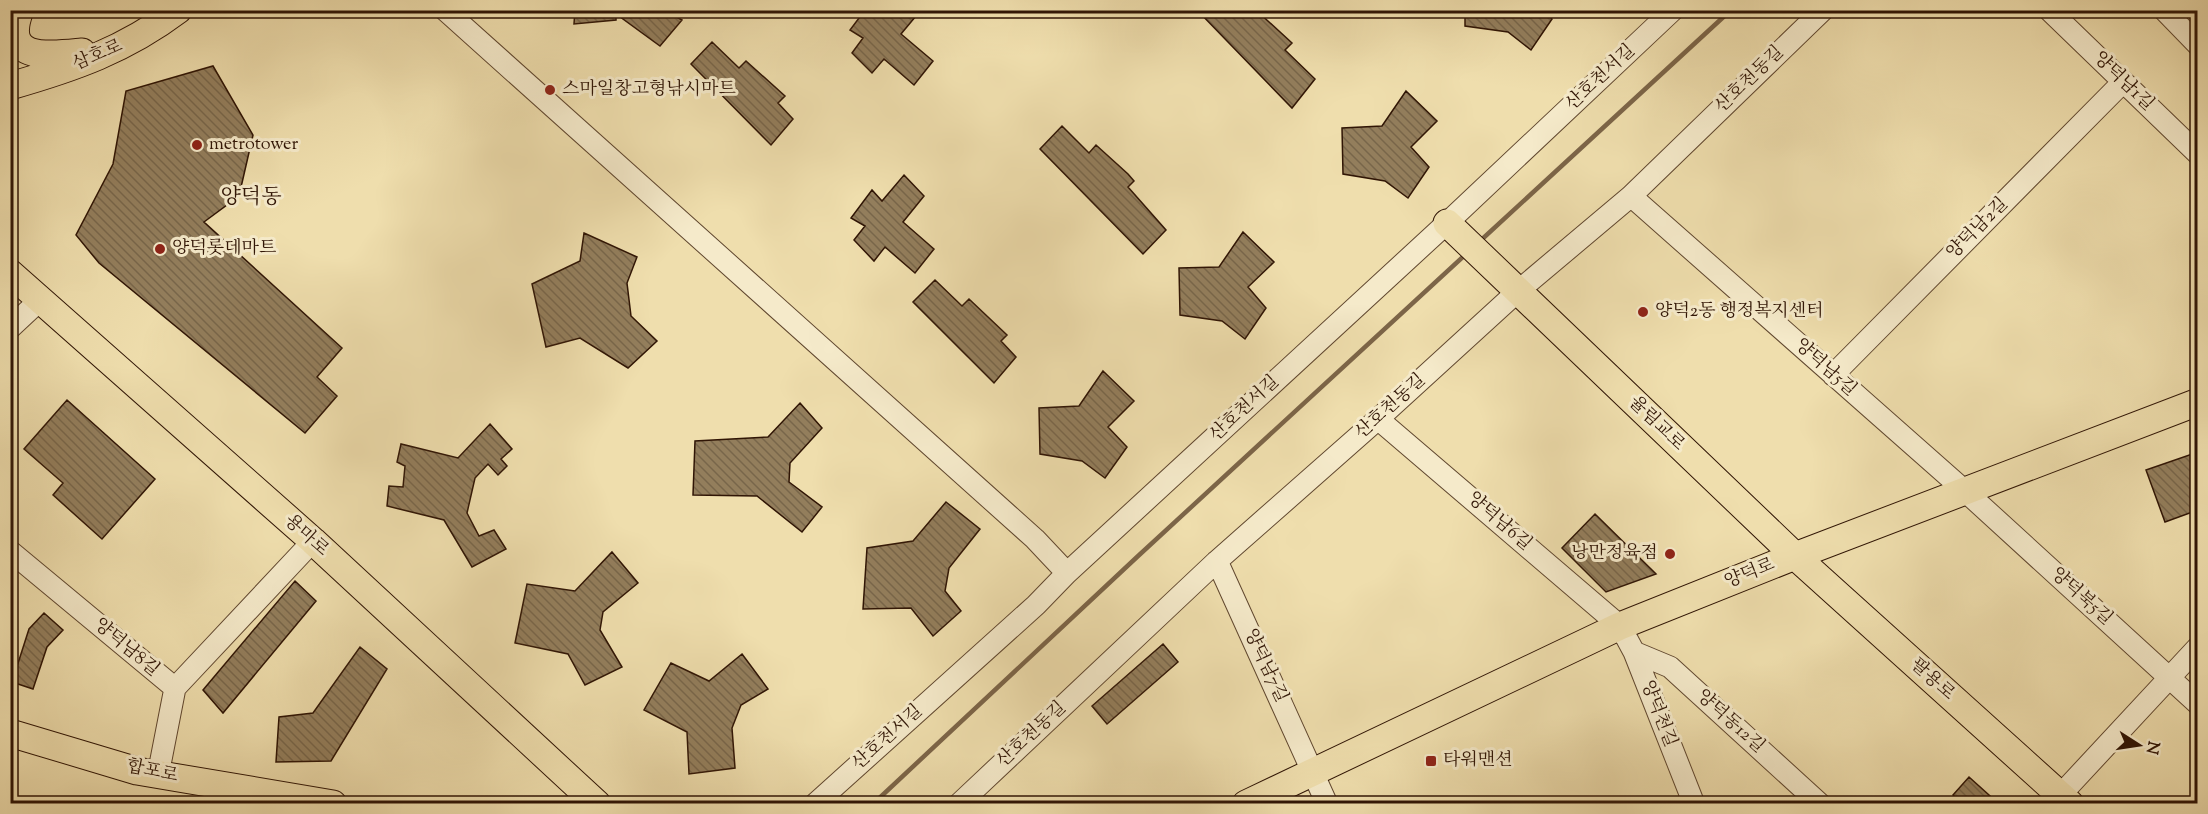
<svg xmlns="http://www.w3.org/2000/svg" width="2208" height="814" font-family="'Sorts Mill Goudy','Noto Serif KR',serif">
<defs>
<pattern id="building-back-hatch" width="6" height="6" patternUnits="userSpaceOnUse" patternTransform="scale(1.5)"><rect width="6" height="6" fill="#937e5c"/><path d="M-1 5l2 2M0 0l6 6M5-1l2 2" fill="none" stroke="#78664a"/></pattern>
</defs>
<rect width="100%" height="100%" fill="#efdead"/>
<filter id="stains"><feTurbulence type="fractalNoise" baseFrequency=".00333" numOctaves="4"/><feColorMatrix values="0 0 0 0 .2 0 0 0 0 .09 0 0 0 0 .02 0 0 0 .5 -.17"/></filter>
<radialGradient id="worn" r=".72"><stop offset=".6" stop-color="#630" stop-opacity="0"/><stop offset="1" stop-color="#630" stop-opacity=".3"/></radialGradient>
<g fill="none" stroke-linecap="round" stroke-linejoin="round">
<!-- stream -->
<path stroke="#7c6548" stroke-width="4.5" d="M1479,242L1731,10
M873,804L1137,557L1466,254"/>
</g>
<!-- building -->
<path fill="url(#building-back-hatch)" stroke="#301505" stroke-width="1.5" d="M575,10H664L682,20L660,46L616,14V20L574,24Z
M865,10H921L901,34L933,61L914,85L884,59L872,73L852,53L863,38L850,30Z
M1197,10H1256L1292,43L1285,50L1315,79L1292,108Z
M1465,10H1544L1552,19L1531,50L1508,32L1465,26Z
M712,42L739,68L746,61L785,96L778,103L793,119L771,145L691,64Z
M213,66L253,135L239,196L204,222L342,348L317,377L337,396L305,433L99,263L76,235L113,164L126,91Z
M1406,91L1437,121L1411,147L1429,167L1408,198L1385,181L1343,174L1342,128L1382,126Z
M1062,126L1089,153L1096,145L1128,174L1134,181L1128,187L1166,230L1143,254L1040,149Z
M904,175L924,196L903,222L934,249L915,273L885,247L874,261L854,240L865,226L851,218L872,190L882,201Z
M1243,232L1274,262L1248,287L1266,308L1245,339L1222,321L1180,315L1179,268L1219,267Z
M584,233L637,257L627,283L631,316L657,341L628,368L580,338L546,347L532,284L580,261Z
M935,280L962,306L969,299L1007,335L1001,341L1016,357L994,383L913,302Z
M1103,371L1134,401L1108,427L1127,447L1105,478L1082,461L1040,454L1039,408L1079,406Z
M67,400L155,479L102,539L53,495L63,483L24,449Z
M800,403L822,428L790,463L789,482L822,507L802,532L757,496L693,495L695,441L768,437Z
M490,424L512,449L501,459L507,466L498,475L488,464L475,478L467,513L479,536L494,530L506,549L472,567L444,520L387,506L389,486L403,487L405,466L397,462L401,444L458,458Z
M2198,452V510L2165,522L2146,470Z
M946,502L980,529L949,568L945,591L961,611L933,636L911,608L863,609L867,548L913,541Z
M1595,514L1656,574L1606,592L1562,548Z
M612,552L638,583L603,612L600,630L622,667L585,685L568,654L515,643L527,584L575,591Z
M295,581L316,601L223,713L203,690Z
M44,613L63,630L47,647L33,689L12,682L29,629Z
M1163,644L1178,662L1107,724L1092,706Z
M360,647L387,669L331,761L276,762L279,717L313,713Z
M742,654L768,689L741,705L732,728L735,768L689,774L687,732L644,710L671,663L709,681Z
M1969,777L1999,804H1962L1953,795Z"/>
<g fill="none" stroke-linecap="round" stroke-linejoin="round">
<defs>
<path id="minor" d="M445,10L1035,539L1067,573
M2049,10L2198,154
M2164,10L2198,45
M1631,196L1965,491L2198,704
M10,328L40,300
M1833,375L2123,82
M1378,419L1620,626L1634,652L1694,804
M10,551L175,688
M1217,561L1327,804
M1634,652L1670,667L1820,804
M175,688L313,541
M158,775L175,688
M815,804L1036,605L1067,573L1447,223L1673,10
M959,804L1217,561L1378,419L1517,292L1631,196L1823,10
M2052,804L2198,647"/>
<path id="major" d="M20,10C0,63 51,55 82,52
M10,86C73,68 125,50 178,10
M1447,223L1795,556L2070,804
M10,273L313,541L597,804
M10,733L137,771L333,804
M1246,804L1620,626L1795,556L2198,402"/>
</defs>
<!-- minor casing -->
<use href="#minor" stroke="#60472f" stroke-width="23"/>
<!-- major casing -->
<use href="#major" stroke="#301505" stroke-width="29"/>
<!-- minor -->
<use href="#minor" stroke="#f5eaca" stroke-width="21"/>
<!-- major -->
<use href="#major" stroke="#efdead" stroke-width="27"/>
</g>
<!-- markers -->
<g fill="#8f2418" stroke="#f5eaca" stroke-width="2">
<circle cx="550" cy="90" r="6"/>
<circle cx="197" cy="145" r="6"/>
<circle cx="160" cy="249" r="6"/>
<circle cx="1643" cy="312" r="6"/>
<circle cx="1670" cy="554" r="6"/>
<rect x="1425" y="755" width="12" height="12" rx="3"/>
</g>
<g text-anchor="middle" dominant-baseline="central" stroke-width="6" stroke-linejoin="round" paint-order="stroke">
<!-- street labels -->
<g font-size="18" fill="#301505" stroke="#f5eaca">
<text transform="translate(98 56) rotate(-23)">삼호로</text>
<text transform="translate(1601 78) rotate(-43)">산호천서길</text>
<text transform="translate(1750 80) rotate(-44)">산호천동길</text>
<text transform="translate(2123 82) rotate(44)">양덕남1길</text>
<text transform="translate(1978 229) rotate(-45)">양덕남2길</text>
<text transform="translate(1825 368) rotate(42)">양덕남5길</text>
<text transform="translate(1391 407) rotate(-42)">산호천동길</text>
<text transform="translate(1245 409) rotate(-43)">산호천서길</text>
<text transform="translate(1656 424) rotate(44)">율림교로</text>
<text transform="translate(1499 522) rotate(41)">양덕남6길</text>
<text transform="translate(306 536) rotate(42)">용마로</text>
<text transform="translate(1750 574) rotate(-22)">양덕로</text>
<text transform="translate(2081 597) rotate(42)">양덕북5길</text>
<text transform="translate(126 648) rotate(40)">양덕남8길</text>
<text transform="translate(1265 666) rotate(65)">양덕남7길</text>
<text transform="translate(1932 680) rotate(42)">팔용로</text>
<text transform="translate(1658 714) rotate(69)">양덕천길</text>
<text transform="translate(1730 722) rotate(42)">양덕동12길</text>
<text transform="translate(1032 735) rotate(-43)">산호천동길</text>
<text transform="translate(888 738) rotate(-42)">산호천서길</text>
<text transform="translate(152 772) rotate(12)">합포로</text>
</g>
<!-- poi labels -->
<g font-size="18" fill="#301505" stroke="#f5eaca" text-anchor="start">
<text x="562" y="90">스마일창고형낚시마트</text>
<text x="209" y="145">metrotower</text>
<text x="172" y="249">양덕롯데마트</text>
<text x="1655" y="312">양덕2동 행정복지센터</text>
<text x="1658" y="554" text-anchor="end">낭만정육점</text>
<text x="1443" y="761">타워맨션</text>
</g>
<!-- quarter labels -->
<g font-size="21" fill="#301505" stroke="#f5eaca">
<text x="251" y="198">양덕동</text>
</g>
</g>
<!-- margin -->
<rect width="2208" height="814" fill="none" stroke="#efdead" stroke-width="36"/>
<rect x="12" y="12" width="2184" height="790" fill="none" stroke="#301505" stroke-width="3"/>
<rect x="18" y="18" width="2172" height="778" fill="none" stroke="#301505" stroke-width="1.5"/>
<!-- north arrow -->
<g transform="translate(2139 745) rotate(102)" stroke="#f5eaca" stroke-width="4.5" paint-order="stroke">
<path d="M0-4.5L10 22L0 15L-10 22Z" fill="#301505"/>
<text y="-9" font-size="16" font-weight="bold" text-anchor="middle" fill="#301505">N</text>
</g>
<rect width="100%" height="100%" filter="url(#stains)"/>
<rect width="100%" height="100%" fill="url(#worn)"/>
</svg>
